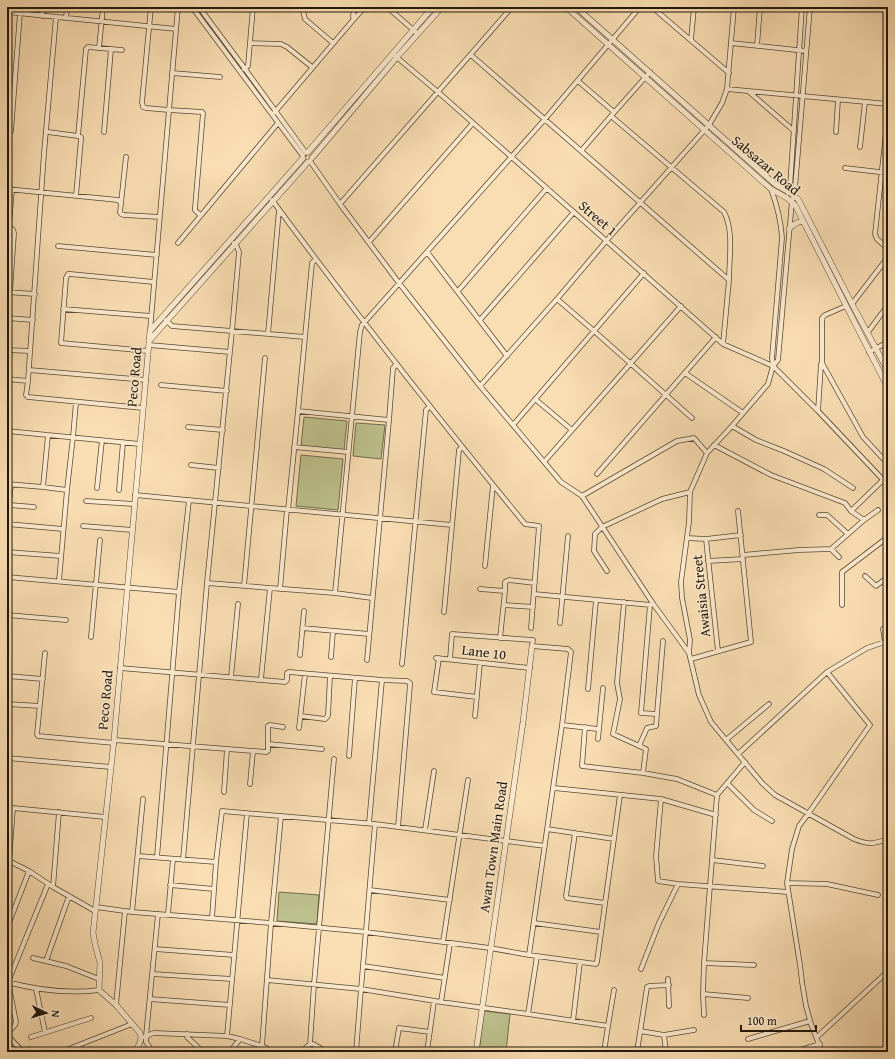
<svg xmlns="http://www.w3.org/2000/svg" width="895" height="1059" font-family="'Gentium Book Plus',serif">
<rect width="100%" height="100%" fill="#fadeb3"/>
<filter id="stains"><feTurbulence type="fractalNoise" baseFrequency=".005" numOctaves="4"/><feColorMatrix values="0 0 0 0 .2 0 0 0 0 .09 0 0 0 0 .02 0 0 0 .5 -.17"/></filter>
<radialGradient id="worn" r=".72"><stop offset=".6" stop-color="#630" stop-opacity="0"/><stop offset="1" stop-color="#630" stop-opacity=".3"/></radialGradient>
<!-- green -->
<path fill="#bdc18d" stroke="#6f6c4c" d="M304,417L347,421L344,450L301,446Z
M356,423L385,425L381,459L353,456Z
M301,455L343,459L338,510L296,506Z
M279,892L319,895L317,924L277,921Z
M484,1011L510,1014L506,1052H479Z"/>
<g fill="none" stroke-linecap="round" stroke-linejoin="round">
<defs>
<path id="minor" d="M8,7V12L176,29
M151,7L142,102L143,107L146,108L169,110L178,7
M192,7L303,156
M199,7L245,69L306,153
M304,7L303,11L305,19L333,43
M354,7L353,17L354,19
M387,7L418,34
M652,7L729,73
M42,16L43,7
M56,17L44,153L28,381L26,395L28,397L143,408
M66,18L67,7
M691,40L694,7
M250,43L281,44L287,47L312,67
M731,43L806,51
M757,46L760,7
M99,48L103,7
M394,55L438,92L723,344L773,366L818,411L888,485
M471,55L729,280C729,260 734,230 724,212L611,116
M244,69L248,66L253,7
M172,73L220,77
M578,81L614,112
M727,89L748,91L794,131
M748,91L888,104
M274,113L354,19L365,7
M888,114L875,234L877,239L888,249
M48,132L78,136L81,137V139L76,196
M104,132L111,49
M836,132L838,100
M7,136L8,135L11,131L20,13
M78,136L86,49L88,47L122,50
M860,147L865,102
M581,151L611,116L650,72
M126,157L120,212L121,214L124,215L160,217
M310,161L340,204L399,283L480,386L561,482L582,496L654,605L689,653L699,695L711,722L762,783L775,795L854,839C869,845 873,844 888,839
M845,168L888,173
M7,189L118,200L120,202
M771,189C777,205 781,221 782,238L772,358L773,366
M788,193L790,187L802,7
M272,200C353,310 438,418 525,524L539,526L531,628
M340,204L512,7
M369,242L473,123
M178,243L278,123
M58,246L157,255
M427,252L507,356
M458,291L547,188
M7,292L35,294
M10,292L14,233L13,230L10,227L9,225L12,189
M557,299L594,331L692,418
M852,304L888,257
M846,306L825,315L822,318V363L863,437L888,464
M63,309L151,316
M7,318L33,320
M166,320L172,326L305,337
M480,320L574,212
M150,331L169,110L202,112L203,113L195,208V210L200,215
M868,332L888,305
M268,334L279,210
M723,344L729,280
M149,345L230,352
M7,350L30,351
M148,351L61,343L66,278L68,274H70L154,282
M869,352L888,342
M29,370L146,380
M685,373L743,413
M7,379L28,381
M161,385L227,391
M480,386L557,299L607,240L709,125L722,103L727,89L734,7
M535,399L572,430
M298,411L312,263L316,259
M818,411L821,364
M513,425L644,273
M732,426L756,440L784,451L824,469L853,488
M188,427L223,430
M7,431L140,444
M714,445L771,475L845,503L851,511L864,520
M294,447L348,452
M544,462L681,306
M191,465L219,468
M597,474L716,337
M7,484L43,487L67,490
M43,487L48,435
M97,488L102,440
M119,490L123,442
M135,495L452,525
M582,496L677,441L694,438L707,453
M86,501L134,504
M9,505L34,507
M288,510L298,411L389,420L393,368L397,364
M851,511L883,480
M819,515H827L848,534
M7,524L63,529
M7,525L11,484
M83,526L132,530
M687,538L706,539L741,535
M706,539L718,651
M831,549L839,557
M7,552L61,556
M743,555L799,550L831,549L864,520L878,510
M708,561L743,559
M485,566L493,485
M607,571L594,551L595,534L602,527L662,499L690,492
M865,576L876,586L888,577
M7,577L179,592
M59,581L67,490L73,437L76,402
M207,583L335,593L372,598
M244,586L265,358
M280,589L287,509
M480,589L505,591V582L509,580L535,583
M335,593L360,332L362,325L545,119L640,7
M534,594L651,605
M624,602L617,683L620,699L613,734L646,749L643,773
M504,605L533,607
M650,605L641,713L657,714
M842,605V572L888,537
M444,612L459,450L462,447
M7,615L66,620
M560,623L568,536
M302,628L369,634
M91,637L100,540
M500,638L505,591
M45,653L37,734L38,736L114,743
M689,653L690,640L682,598L681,582L689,522L690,492L707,453L732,426L768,384L773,366L778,360L792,201L794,196L795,188L810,7
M300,655L304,611
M331,657L333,631
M436,658L530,668
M439,658L434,692L477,697
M450,659L452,634L533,640L532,646L568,649L571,652L562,725L529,955
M691,659L751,642L738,511
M367,660L389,420
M402,664L426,410L430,406
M120,668L285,682L287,680V673L289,672L382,680L407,681L410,683V685L398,827
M7,676L43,679
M231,677L238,604
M261,679L270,588
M588,689L596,600
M7,704L40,706
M301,716L325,719L327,717L328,715L330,676
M475,716L480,663
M562,725L598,729
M585,727L582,766L643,773L677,779L717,795
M299,728L305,674
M598,739L603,688
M114,740L266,752L268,751V726L270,725L283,727
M726,740L769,704
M268,744L322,749
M639,746L647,728L656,726L663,641
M738,754L827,672L867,648L885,642L883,629L888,628
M349,756L355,678
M7,758L111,767
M727,783L754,810L772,821
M250,784L253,751
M554,788L661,799L716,815
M224,792L227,749
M661,799L656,856L658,881L678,884L788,892
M7,806L13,808L105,817
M369,823L382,680
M547,829L614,839
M425,830L434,771
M575,833L566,896L567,898L605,903
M138,856L216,862
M157,857L179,592L189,500
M183,860L207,583L232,331L239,252L237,247L234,243
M712,860L763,866
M9,861L29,871L53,887L95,911
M7,865L9,861L13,808
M787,883L827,884L878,895
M170,885L214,889
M53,887L59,812
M370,890L450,900
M96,907L132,912L271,923L366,932L490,948L529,955L596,964L597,962L620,795
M132,912L143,799
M168,914L173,859
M212,918L216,862L222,811L375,824L545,846
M534,923L601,932
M7,928L29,871
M443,942L468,780
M155,949L234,955
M33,958L66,966L99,979
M46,961L69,896
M704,963L754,965
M363,966L445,978
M641,969L659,923L678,884
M152,974L232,979
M668,979L669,1006
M267,980L361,989L441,1002L528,1014L608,1026L604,1052
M7,982C37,990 68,994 99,990
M36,989L45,1032
M703,994L748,998
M150,999L230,1005
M441,1002L450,943
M116,1005L125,911
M528,1014L537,956
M704,1015L703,994L704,963L717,795L745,762
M573,1021L580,962
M608,1026L614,990
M640,1031L664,1035L694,1030
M7,1034L15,1025L16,1022L8,982L48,884
M187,1034V1037L203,1052
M7,1035L23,1052
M664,1035L666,1052
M146,1036L158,914
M227,1036L247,813
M31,1037L91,1018
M144,1037H146V1042L153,1052
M146,1037L151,1034L154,1033L227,1036L240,1039L262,1046L274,1052
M817,1037L885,974
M748,1039L810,1021
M262,1046L271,923L281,816
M24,1052L29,1049L33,1052
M61,1052L132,1024
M230,1052L240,1039
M301,1052L310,1044
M327,1052L313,1044H310L314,984L334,759
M356,1052L361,989L375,824
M395,1052L399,1028L430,1032
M427,1052L434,1001
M637,1052L647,987L649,986L669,985
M794,1052L820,1044
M822,1052L811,1024L806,1006L802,982L800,965L787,883L792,849L799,826L808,814L870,725L827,672"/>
<path id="tertiary" d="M566,7L771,189L787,198L795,205L888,388
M576,7L776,185L789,192L798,199L852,304L888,371
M308,152L433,7
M312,158L397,57L442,7
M789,229C793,224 797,222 803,221
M149,341L308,162
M135,1052C138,1046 143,1040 140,1033L116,1005L99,990L100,963L95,944L93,933L114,740L150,331L303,158
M476,1052L523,722L532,646"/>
</defs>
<!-- minor casing -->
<use href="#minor" stroke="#574935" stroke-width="5.5"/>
<!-- tertiary casing -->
<use href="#tertiary" stroke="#574935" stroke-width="6"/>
<!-- minor -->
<use href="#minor" stroke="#fceace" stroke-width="4"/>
<!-- tertiary -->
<use href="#tertiary" stroke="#fceace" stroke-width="5"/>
</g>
<g text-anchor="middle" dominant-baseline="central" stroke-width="3" stroke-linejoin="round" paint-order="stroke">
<!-- street labels -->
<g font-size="14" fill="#21170b" stroke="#fceace">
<text transform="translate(766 165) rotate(40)">Sabsazar Road</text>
<text transform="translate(598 218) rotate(41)">Street 1</text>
<text transform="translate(134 377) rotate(-85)">Peco Road</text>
<text transform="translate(701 596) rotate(-96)">Awaisia Street</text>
<text transform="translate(484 652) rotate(7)">Lane 10</text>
<text transform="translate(105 700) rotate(-85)">Peco Road</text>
<text transform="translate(493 847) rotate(-82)">Awan Town Main Road</text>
</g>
</g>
<!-- margin -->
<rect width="895" height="1059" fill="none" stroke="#fadeb3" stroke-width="24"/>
<rect x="8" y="8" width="879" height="1043" fill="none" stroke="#21170b" stroke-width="2"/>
<rect x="12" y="12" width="871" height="1035" fill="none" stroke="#21170b"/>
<!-- north arrow -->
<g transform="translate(46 1013) rotate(95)" stroke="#fceace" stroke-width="3" paint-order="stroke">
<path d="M0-3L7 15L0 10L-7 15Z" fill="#21170b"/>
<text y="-6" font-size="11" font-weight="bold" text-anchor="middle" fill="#21170b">N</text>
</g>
<!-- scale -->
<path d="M741 1025v6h75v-6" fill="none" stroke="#21170b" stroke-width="2"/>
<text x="747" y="1025" font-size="12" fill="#21170b" stroke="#fceace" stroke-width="3" paint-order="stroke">100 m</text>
<rect width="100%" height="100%" filter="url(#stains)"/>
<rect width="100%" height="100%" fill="url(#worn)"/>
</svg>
